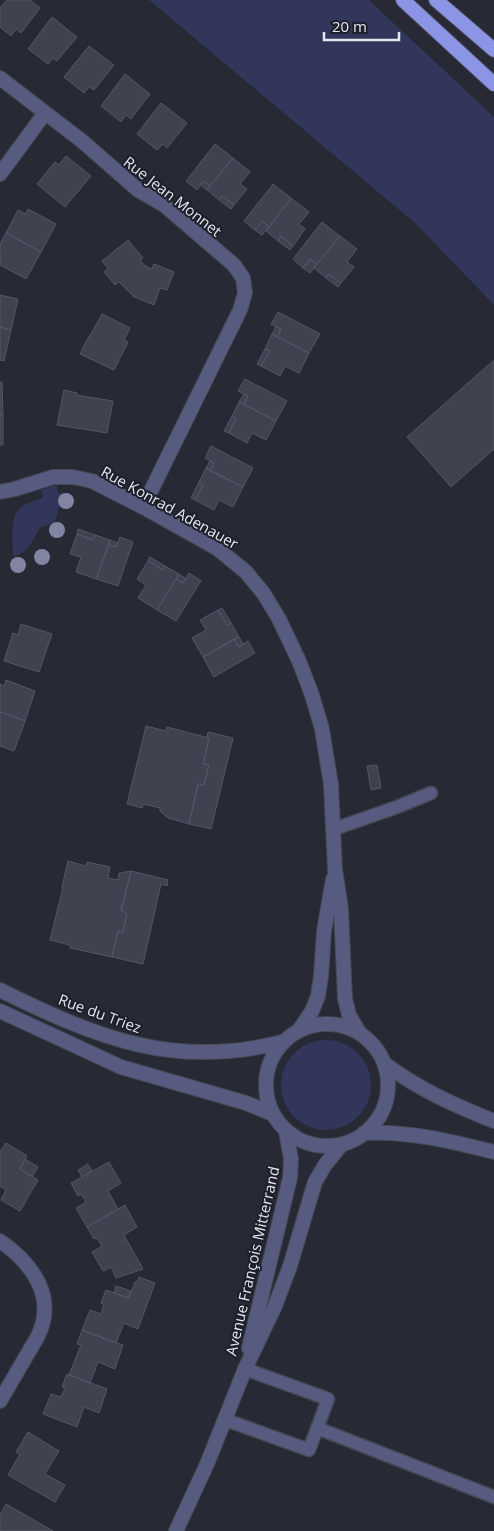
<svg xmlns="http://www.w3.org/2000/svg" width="494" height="1531" font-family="'Open Sans',sans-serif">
<rect width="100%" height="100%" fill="#272935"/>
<!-- green -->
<path fill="#32365a" d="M149,0H369L494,117V305L415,223Z
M57,485L58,493H63L55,522L40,528L28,548L20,554L13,556C13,541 8,514 24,505C30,502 37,500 43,498L41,490Z
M281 1085a45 45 0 1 1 90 0a45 45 0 1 1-90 0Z"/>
<!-- building -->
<path fill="#40424f" stroke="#535664" d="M7,0H30L40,8L21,33L16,29L11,36L0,27V8Z
M52,17L77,37L57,61L53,58L48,64L28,49Z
M89,46L114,65L94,90L89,87L84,93L64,77Z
M125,74L150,94L131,119L126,115L121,122L101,106Z
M161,103L187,123L167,148L163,144L157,150L137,134Z
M215,144L233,158L210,186L203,181L197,190L186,181Z
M66,156L91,176L65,207L37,184L55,162L59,165Z
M233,158L250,172L240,184L247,189L234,205L222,196L219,200L207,190Z
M203,181L210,186L207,190L200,185Z
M273,184L291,198L269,227L262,221L255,230L244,221Z
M222,196L234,205L231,209L219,200Z
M291,198L309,212L299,224L305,229L293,246L281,236L278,241L266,231Z
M28,209L56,224L41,252L6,233L18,210L26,214Z
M262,221L269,227L262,235L255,230Z
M322,222L340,236L317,264L310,259L303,268L293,259Z
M6,233L41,252L26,279L0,265L1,259L0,258V244Z
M281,236L293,246L290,250L278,241Z
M340,236L357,249L347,262L354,267L341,283L329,274L326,278L314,268Z
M128,240L143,258L140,260L145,266L152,269L154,264L174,272L167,290L160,288L154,305L132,296L133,295L131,294L119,282L115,285L104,272L108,268L102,261Z
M310,259L317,264L310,273L303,268Z
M329,274L341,283L338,287L326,278Z
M0,295L18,299L11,330L0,327Z
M278,312L320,334L309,353L277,337L281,329L271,324Z
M102,314L130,328L124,340L128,342L114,370L80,354L89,336H90Z
M0,327L11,330L4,361L0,360Z
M276,327L281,329L277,337L272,334Z
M272,334L309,353L299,373L285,366L280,376L261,366L270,351L265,349Z
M265,349L270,351L261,366L257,364Z
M494,360V449L451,487L407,437Z
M245,379L287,401L276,421L244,404L248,396L238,391Z
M0,382H2L3,414H0Z
M64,390L77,393L76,395L113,401L107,433L57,425Z
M244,394L248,396L244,404L239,402Z
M239,402L276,421L266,440L252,433L247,443L229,433L236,418L232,416Z
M0,414H3V445H0Z
M232,416L236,418L229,433L224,431Z
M211,446L253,468L243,487L210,471L214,463L205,458Z
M210,461L214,463L210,471L206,468Z
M206,468L243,487L233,507L219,500L214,510L195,500L203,485L199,482Z
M199,482L203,485L195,500L191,498Z
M78,529L95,535L93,540L77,534Z
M77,534L93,540L95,535L110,540L96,579L76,572L81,557L70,554Z
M120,537L133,542L118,586L96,579L109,545L116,547Z
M110,540L118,543L116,547L109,545Z
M150,557L165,566L163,570L148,561Z
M148,561L163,570L165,566L179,574L157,610L138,598L146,585L137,579Z
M189,573L201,581L176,621L157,610L176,579L183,583Z
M179,574L186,579L183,583L176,579Z
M222,608L231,623L227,625L218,610Z
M218,610L227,625L231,623L239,637L203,657L192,638L206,630L200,620Z
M21,624L52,634L39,672L4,661L13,633L18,635Z
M239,637L243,644L239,647L234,639Z
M234,639L239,647L248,641L255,653L214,677L203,657Z
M6,680L35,691L25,721L0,712V684L4,686Z
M0,712L25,721L14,751L0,746Z
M146,726L166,731L167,727L209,738L203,764L209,765L204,785L198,784L189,824L168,818L160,811V808L143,804L142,808L127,804Z
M208,732L233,738L211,829L189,824L198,784L204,785L209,765L203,764L209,738L207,737Z
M377,765L381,788L371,790L367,766Z
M68,861L86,866L87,862L110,867L108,878L118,880L119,873L131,871L121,911L127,913L123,932L118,931L112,957L70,948V945L50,940L63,887H62Z
M131,871L168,880L167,886L161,884L143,964L112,957L118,931L123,932L127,913L121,911Z
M6,1143L27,1156L20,1169L38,1180L20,1211L1,1200L6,1190L0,1186V1152Z
M25,1159L38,1167L32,1177L20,1169Z
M109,1162L121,1183L108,1191L118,1209L87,1227L76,1208L86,1202L81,1194L78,1196L71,1183Z
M88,1164L92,1171L82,1177L78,1170Z
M125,1205L137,1227L124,1235L143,1269L116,1278L111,1267L103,1271L92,1252L102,1246L97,1238L94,1239L87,1227Z
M139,1277L155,1283L138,1329L124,1323L116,1343L82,1330L90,1310L101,1314L104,1305L101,1303L106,1290L129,1298L135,1282H137Z
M116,1286L131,1291L128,1298L114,1293Z
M82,1330L123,1345L115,1369L98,1362L90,1383L69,1375L81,1345L77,1344Z
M67,1374L107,1389L99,1413L84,1407L77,1427L43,1414L51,1394L61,1397L65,1388L62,1387Z
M28,1432L59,1451L45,1474L65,1485L55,1502L8,1475L20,1454L16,1452Z
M6,1504L53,1531H0V1515Z"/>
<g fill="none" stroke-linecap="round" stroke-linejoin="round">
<defs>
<path id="service" d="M334,829L397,807L431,793
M226,1420L309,1450L328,1399L245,1369
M317,1428L494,1497"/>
<path id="minor" d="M0,78L82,141L138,190L164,205L234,265L243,278L244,285L245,293L240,310L143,507
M0,174L45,113
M0,492L15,489L53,477H73L92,481L143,507L218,549L246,572L264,594L279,619L299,661L312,695L322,729L331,785L335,869L341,909L345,999L349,1015L359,1032
M300,1029L312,1011L318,996L321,976L324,931L333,879
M0,1241C32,1263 57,1297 38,1336L0,1401"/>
<path id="tertiary" d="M0,990C95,1037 174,1070 282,1042
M0,1011L121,1067L246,1103L273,1114
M266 1085a61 61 0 1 1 122 0a61 61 0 1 1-122 0Z
M385,1064C418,1089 456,1106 494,1121
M364,1133C410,1131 450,1141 494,1152
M249,1348L290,1178L291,1159L286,1131
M176,1531L207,1464L245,1369L275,1306L290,1266L315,1182L325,1165L342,1144"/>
<path id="trunk" d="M403,0L494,84
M436,0L494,50"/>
</defs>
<!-- service casing -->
<use href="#service" stroke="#454753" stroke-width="15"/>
<!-- minor casing -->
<use href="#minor" stroke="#454753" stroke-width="16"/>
<!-- tertiary casing -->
<use href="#tertiary" stroke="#454753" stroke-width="16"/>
<!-- trunk casing -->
<use href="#trunk" stroke="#454753" stroke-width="16"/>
<!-- service -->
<use href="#service" stroke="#565b7f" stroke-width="12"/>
<!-- minor -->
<use href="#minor" stroke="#565b7f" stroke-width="14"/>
<!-- tertiary -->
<use href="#tertiary" stroke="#565b7f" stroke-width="14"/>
<!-- trunk -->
<use href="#trunk" stroke="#8c94e5" stroke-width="14"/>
</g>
<!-- trees -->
<g fill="#8185a2">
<circle cx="66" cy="501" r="8"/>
<circle cx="57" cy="530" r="8"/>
<circle cx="42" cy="557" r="8"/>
<circle cx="18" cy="565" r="8"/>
</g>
<g text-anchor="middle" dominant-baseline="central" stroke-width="4" stroke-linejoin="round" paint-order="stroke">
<!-- street labels -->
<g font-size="15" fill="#e4e6ee" stroke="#1d1f2b">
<text transform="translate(173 196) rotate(38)">Rue Jean Monnet</text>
<text transform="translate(170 507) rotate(29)">Rue Konrad Adenauer</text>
<text transform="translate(100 1013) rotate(20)">Rue du Triez</text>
<text transform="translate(252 1261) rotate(-77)">Avenue François Mitterrand</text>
</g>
</g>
<!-- scale -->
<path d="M324 32v8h75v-8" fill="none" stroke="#e4e6ee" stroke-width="2.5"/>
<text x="332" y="32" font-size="15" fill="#e4e6ee" stroke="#1d1f2b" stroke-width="4" paint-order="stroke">20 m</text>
</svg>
